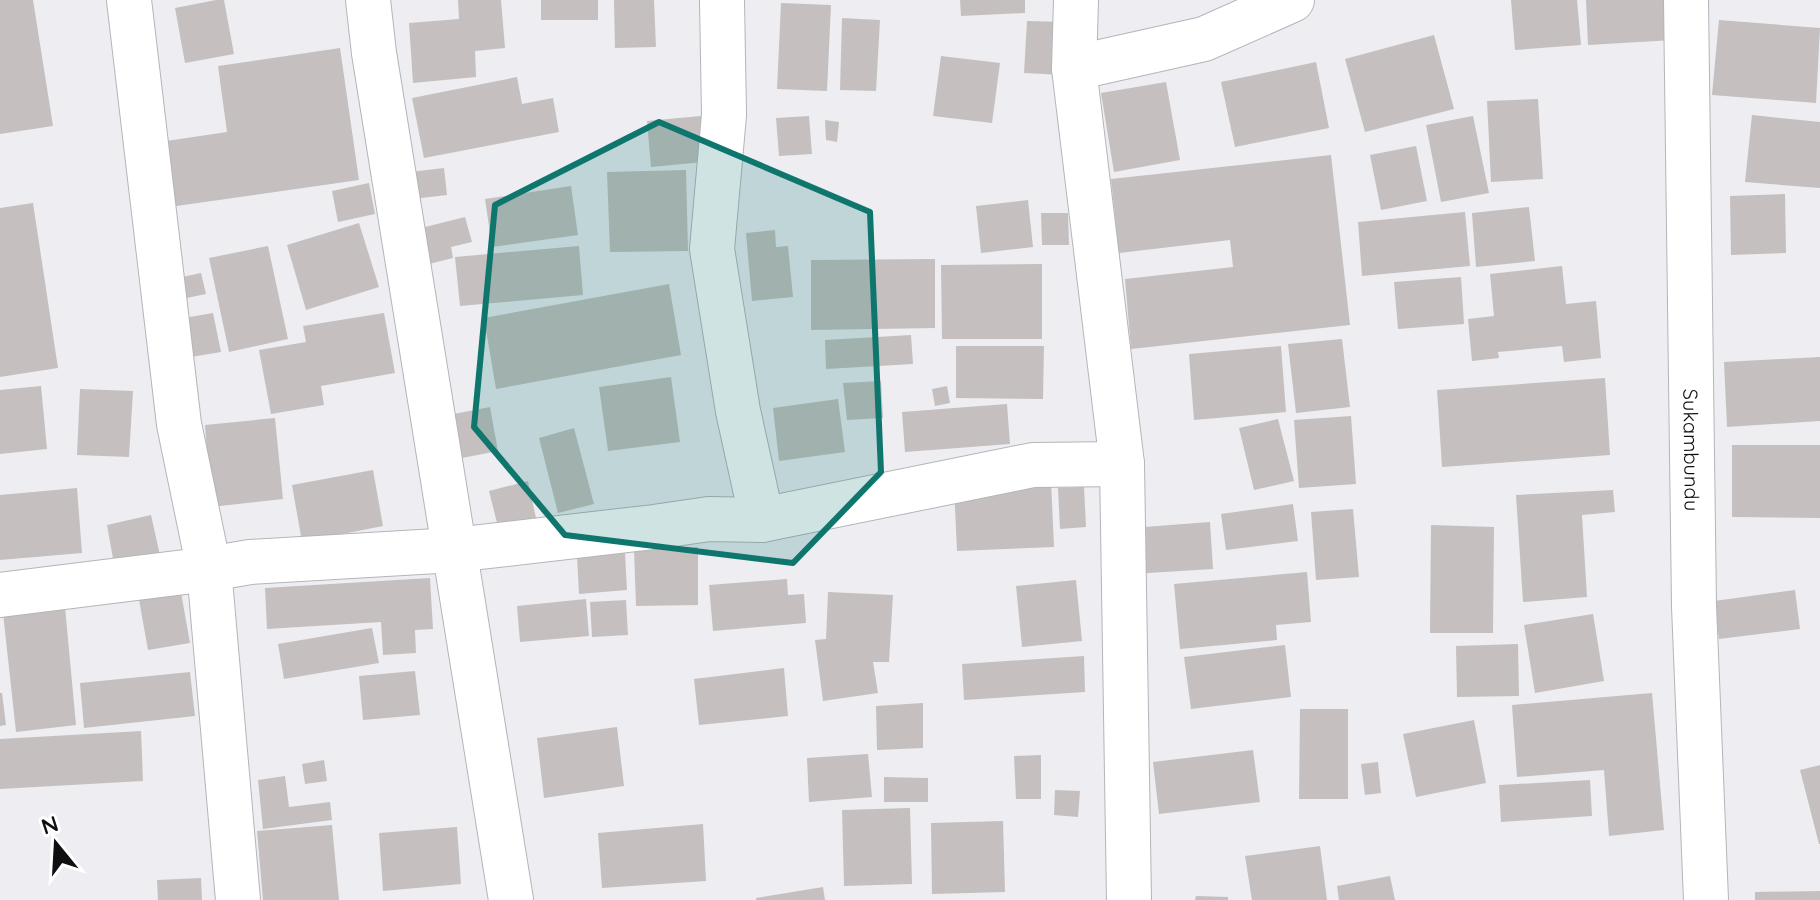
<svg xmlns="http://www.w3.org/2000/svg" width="1820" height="900" font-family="Quicksand,sans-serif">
<rect width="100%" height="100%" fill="#ededf2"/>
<!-- building -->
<path fill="#c5c0bf" d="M0,0H33L53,126L0,134Z
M216,0H224L234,54L185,63L175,8Z
M458,0H501L505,48L475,51L476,77L413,83L409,23L459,19Z
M541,0H598V20H541Z
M614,0H654L656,47L615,48Z
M960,0H1025V13L961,16Z
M1511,0H1577L1581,45L1515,50Z
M1586,0H1672L1674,40L1588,45Z
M781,3L831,5L827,91L777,89Z
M842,18L880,20L876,91L840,90Z
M1719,20L1820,28L1816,103L1712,95Z
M1027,21L1067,22L1063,75L1024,73Z
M1434,35L1454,109L1365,132L1345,59Z
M340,48L359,180L162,208L153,143L227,132L218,66Z
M941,56L1000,63L992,123L933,116Z
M1316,62L1329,128L1235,147L1221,82Z
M517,77L522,104L553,98L559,132L424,158L412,98Z
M1166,82L1180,160L1114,172L1101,93Z
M1538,99L1543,179L1491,182L1487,101Z
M711,115L714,161L651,167L647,121Z
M1752,115L1820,122V188L1745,182Z
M809,116L812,154L779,156L776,118Z
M1473,116L1489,193L1441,202L1426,125Z
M825,120L839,122L837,142L826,140Z
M1416,146L1427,201L1381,210L1370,155Z
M1331,155L1350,325L1131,349L1125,279L1233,267L1230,240L1119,253L1111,179Z
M444,168L447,195L413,199L410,172Z
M686,170L688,251L610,252L607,172Z
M369,183L375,214L338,222L332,191Z
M571,186L578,235L492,247L485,199Z
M1785,194L1786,253L1731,255L1730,196Z
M1028,200L1033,247L981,253L976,206Z
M33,203L58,368L0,377V208Z
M1529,207L1535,261L1476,267L1472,213Z
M1465,212L1470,266L1362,276L1358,222Z
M1041,213H1068L1069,245H1042Z
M465,217L472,242L451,247L453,258L429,264L421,228Z
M359,223L379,287L306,310L287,245Z
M775,230L776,247L788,246L793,297L752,301L746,233Z
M268,246L288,339L229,352L209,258Z
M579,246L583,295L460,306L455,257Z
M935,259V328L811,330V260Z
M1042,264V339H942L941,265Z
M1562,266L1566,304L1596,301L1601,358L1564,362L1562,346L1498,352L1499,358L1472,361L1468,319L1494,316L1490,274Z
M201,273L206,294L172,301L168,280Z
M1461,277L1464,324L1398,329L1394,282Z
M669,284L681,355L496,389L484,318Z
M213,313L221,352L185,358L178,319Z
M384,313L395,373L321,386L324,405L271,414L259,350L306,342L303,326Z
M911,335L913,364L826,369L825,340Z
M1342,339L1350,407L1296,413L1288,344Z
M956,346H1044L1043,399L956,398Z
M1281,346L1286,412L1194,420L1189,354Z
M1820,357V421L1727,427L1724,362Z
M671,377L680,442L608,451L599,387Z
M1605,378L1610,455L1442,467L1437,390Z
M881,381L883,418L847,420L843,383Z
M41,386L47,449L0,454V390Z
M947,386L950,403L935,406L932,389Z
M80,389L133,391L129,457L77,455Z
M838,399L845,452L779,461L773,408Z
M1007,404L1010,444L905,452L902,412Z
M490,407L498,451L462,458L454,414Z
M1351,416L1356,484L1299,488L1294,420Z
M275,418L283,499L211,507L205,425Z
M1278,419L1294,481L1254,490L1239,428Z
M574,428L594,504L558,513L539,438Z
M1732,445H1820V518L1732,517Z
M373,470L383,526L302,542L292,485Z
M528,481L536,518L498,527L489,491Z
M1051,481L1054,547L957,551L954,486Z
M1084,487L1086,527L1060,529L1058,488Z
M77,488L82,553L0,560V495Z
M1613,490L1615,512L1582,515L1587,597L1523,602L1516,495Z
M1293,504L1298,541L1226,550L1221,514Z
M1353,509L1359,577L1316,580L1311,512Z
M151,515L161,560L115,570L107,525Z
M1210,522L1213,569L1132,574L1131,528Z
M1431,525L1494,527L1493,633H1430Z
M698,547V605L636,606L634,549Z
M625,553L627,590L579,594L577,557Z
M1307,572L1311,622L1276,625L1277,640L1180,649L1174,584Z
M430,578L433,629L415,630L416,653L383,655L381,622L267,629L265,588Z
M787,579L788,595L804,594L806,623L713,631L709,585Z
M1076,580L1082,641L1022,647L1016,586Z
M180,587L190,643L148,650L138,594Z
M1795,590L1800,629L1719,639L1714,601Z
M828,592L893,595L889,662H873L878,693L823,701L815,640L826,639Z
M586,599L589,636L520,642L517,606Z
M626,600L628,635L592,637L590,602Z
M65,607L76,725L16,732L3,613Z
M1593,614L1604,681L1535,693L1524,625Z
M372,628L379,663L284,679L278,644Z
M1518,644L1519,696L1457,697L1456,646Z
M1285,645L1291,697L1191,709L1184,657Z
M1084,656L1085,692L964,700L962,664Z
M784,668L788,716L699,725L694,679Z
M415,671L420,715L363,720L359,676Z
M190,672L195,716L84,728L80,683Z
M0,693H2L6,725L0,726Z
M1652,693L1664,830L1609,836L1604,770L1517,777L1512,705Z
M923,703V748L877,750L876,706Z
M1300,709H1348V799H1299Z
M1474,720L1486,783L1416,797L1403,734Z
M617,727L624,786L544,798L537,738Z
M141,731L143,781L0,789V739Z
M1253,750L1260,802L1159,814L1153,762Z
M868,754L872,797L809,802L807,758Z
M1041,755V799H1016L1014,756Z
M324,760L327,781L305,784L302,764Z
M1378,762L1381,793L1365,795L1361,764Z
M1820,765V844H1819L1800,770Z
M285,776L289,807L330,802L332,820L263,829L258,780Z
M884,777L928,778V802H884Z
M1590,780L1592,816L1501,822L1499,785Z
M1055,790L1080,791L1078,817L1054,815Z
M910,808L912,884L844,886L842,810Z
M1003,821L1005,892L932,894L931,823Z
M703,824L706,881L602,888L598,833Z
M332,825L339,900H263L257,831Z
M457,827L461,884L383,891L379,833Z
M1320,846L1327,900H1252L1245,856Z
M1390,876L1395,900H1339L1337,886Z
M201,878L202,900H158L157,880Z
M823,887L825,900H756V898Z
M1820,891V900H1755V892Z
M1196,896L1228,897V900H1195Z"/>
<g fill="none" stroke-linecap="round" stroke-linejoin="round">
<defs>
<g id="minor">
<path d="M129,0L179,424L209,569L238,900"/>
<path d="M368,0L374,53L511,900"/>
<path d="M722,0L724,115L712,249L738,411L762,520"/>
<path d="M1076,0L1074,68L1122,464L1129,900"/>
<path id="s1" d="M1686,0L1694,606L1706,900"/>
<path d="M1074,68L1204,39L1292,0"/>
<path d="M0,595L209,569L250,562L454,550L654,527L709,519L762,520L1033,465L1122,464"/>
</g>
</defs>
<!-- minor casing -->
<use href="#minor" stroke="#b4b5b9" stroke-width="46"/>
<!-- minor -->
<use href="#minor" stroke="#fff" stroke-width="44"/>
</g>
<!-- marked area -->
<path fill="#0f766e" fill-opacity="0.2" stroke="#0f766e" stroke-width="6" stroke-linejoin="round" d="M659,122L870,212L881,472L793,563L565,535L474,427L495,205Z"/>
<g text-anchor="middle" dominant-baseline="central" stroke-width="6" stroke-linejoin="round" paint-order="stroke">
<!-- street labels -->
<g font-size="20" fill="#101011" stroke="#fff">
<text stroke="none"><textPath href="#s1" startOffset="450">Sukambundu</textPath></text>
</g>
</g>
<!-- north arrow -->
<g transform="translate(56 844) rotate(342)" stroke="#ffffff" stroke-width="6" paint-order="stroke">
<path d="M0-6L14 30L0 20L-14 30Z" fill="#101011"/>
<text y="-12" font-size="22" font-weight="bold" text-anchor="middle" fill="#101011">N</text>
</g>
</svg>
